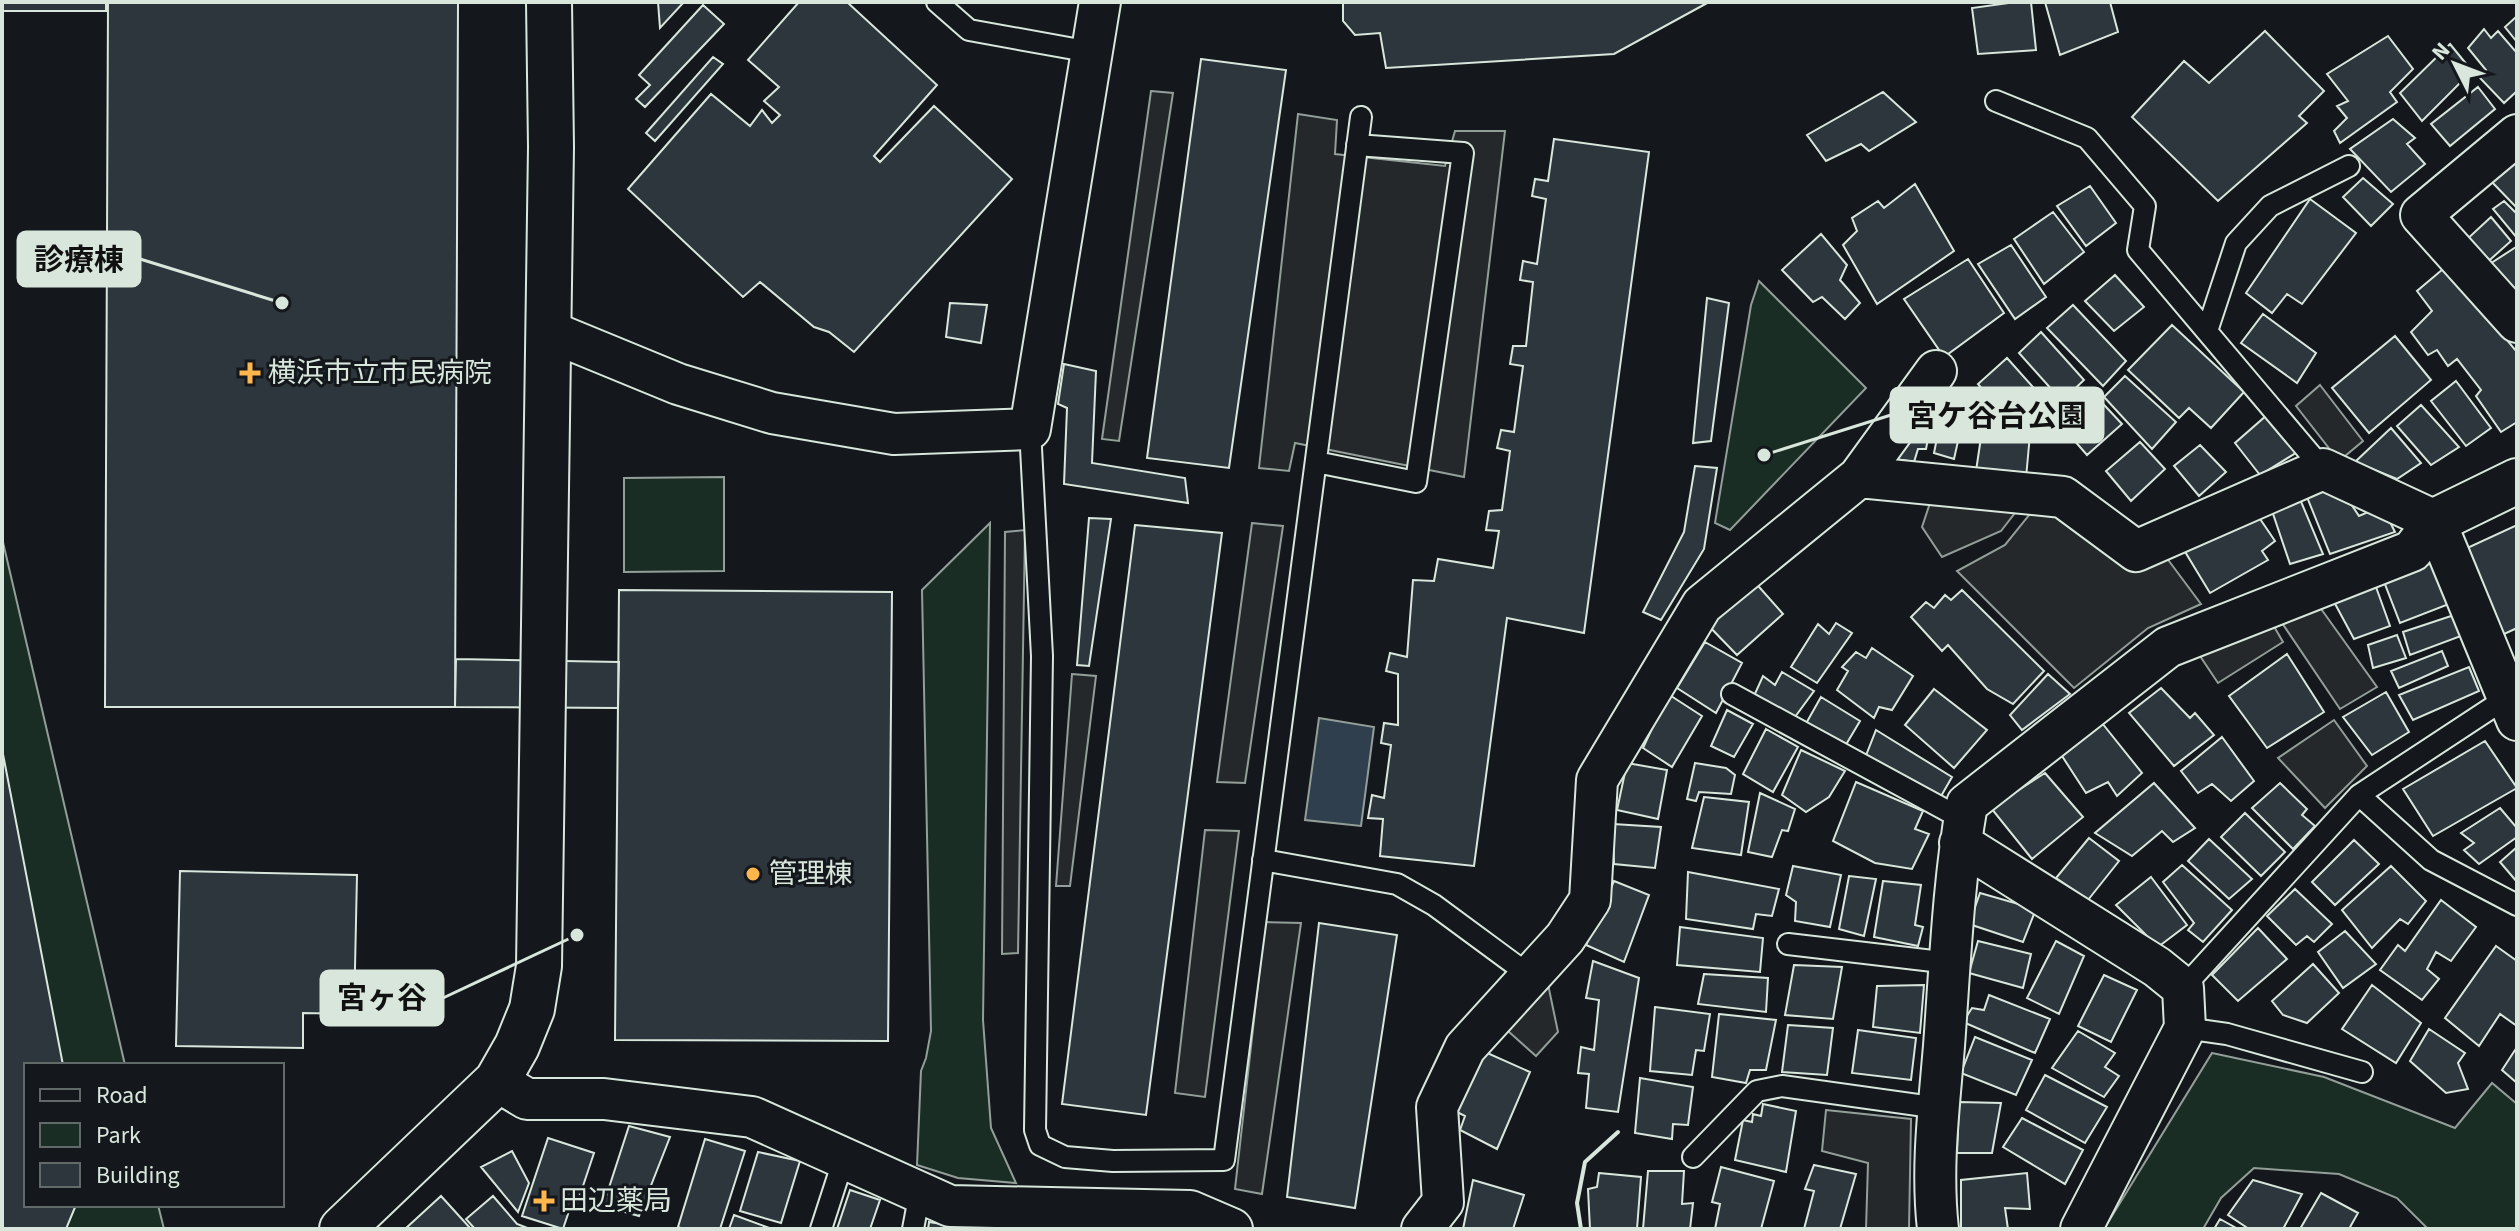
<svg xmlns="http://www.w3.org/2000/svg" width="2519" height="1231" font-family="'Source Sans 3','Noto Sans JP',sans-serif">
<rect width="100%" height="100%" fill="#14181c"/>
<!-- green -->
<path fill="#1a2d24" stroke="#939e99" stroke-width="2" d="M1759,281L1866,388L1730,530L1715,523L1751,305Z
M724,477V571L624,572V478Z
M990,523L983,1020L991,1128L1016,1183L958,1178L917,1165L921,1071L926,1058L931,1031L922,590Z
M2,538L125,1065H26V1205H158L164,1229H2Z
M2212,1053L2324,1077L2455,1128L2492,1083L2517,1104V1229H2428L2397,1198L2339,1174L2254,1168L2221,1198L2203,1229H2104Z"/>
<!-- parking -->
<path fill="#24282b" stroke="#939e99" stroke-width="2" d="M1151,91L1173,93L1119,441L1102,439Z
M1298,114L1337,120L1335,154L1445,166L1455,131H1505L1464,477L1295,443L1289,471L1259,468Z
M2320,385L2363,441L2339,461L2296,406Z
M1931,500L2018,509L2001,531L1942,557L1922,527Z
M2034,509L2056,515L2166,557L2201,604L2148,628L2074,688L1957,571L2005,545Z
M1252,523L1283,526L1245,783L1217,782Z
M1025,530L1018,953L1002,954L1005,532Z
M2319,606L2377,687L2340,709L2280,620Z
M2272,623L2283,642L2218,683L2196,650Z
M1072,674L1096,676L1070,886H1056Z
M2334,720L2367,766L2325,808L2278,758Z
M1205,830L1239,831L1205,1097L1175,1093Z
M1265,922L1301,923L1262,1194L1235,1189Z
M1545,970L1558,1032L1536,1056L1499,1023Z
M1826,1110L1911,1119L1909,1229H1866L1868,1163L1822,1151Z"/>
<!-- water -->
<path fill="#2f3f4d" stroke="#939e99" stroke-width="2" d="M1319,718L1374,727L1361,826L1305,820Z"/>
<!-- building -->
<path fill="#2c363c" stroke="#d8e6dc" stroke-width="2" d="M2,2H106V11H2Z
M108,2H458L455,707H105Z
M658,2H684L660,28Z
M799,2H847L937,85L874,156L880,162L934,106L1012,179L854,352L829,332L814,327L760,282L743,297L628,189L711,94L750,126L762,110L772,123L780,115L764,101L779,87L748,60Z
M1343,2H1709L1614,54L1386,68L1380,33L1355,35L1343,21Z
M2016,2H2031L2036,50L1978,54L1972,8Z
M2045,2H2110L2118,32L2060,55Z
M703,5L724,24L645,107L636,99L650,85L639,75Z
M2517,16V42L2505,27Z
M2484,29L2491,38L2498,31L2517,53V91L2504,103L2480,78L2486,70L2468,48Z
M2265,31L2324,91L2299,116L2307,123L2218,201L2132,117L2184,61L2209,83Z
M2388,36L2413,69L2390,92L2397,102L2340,143L2334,131L2347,118L2337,106L2348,101L2327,74Z
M2450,44L2472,71L2422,121L2400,93Z
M713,57L723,64L655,141L646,133Z
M1201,59L1286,70L1229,468L1147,458Z
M2478,87L2495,109L2450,146L2431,124Z
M1883,92L1916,122L1869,151L1861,144L1826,161L1807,135Z
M2393,119L2415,138L2407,144L2425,164L2391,192L2350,149Z
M1554,139L1649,152L1584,633L1507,618L1474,866L1380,856L1383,819L1368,818L1372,795L1384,798L1391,745L1381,743L1384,723L1398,725V674L1386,671L1390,653L1407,657L1413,580L1434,581L1438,559L1493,568L1499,531L1486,530L1489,511L1502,510L1510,451L1497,448L1501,430L1514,432L1523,366L1510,364L1513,346H1526L1533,282L1520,280L1523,261L1537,264L1546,199L1532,196L1535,179L1548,181Z
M2517,157V208L2490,180Z
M2363,178L2393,204L2371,226L2343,197Z
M1915,184L1954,251L1877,304L1843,245L1857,231L1852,218L1878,201L1884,208Z
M2090,186L2116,223L2086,246L2057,206Z
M2310,199L2356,233L2302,304L2287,294L2272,313L2246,293Z
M2504,201L2517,214V238L2493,209Z
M2053,212L2084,252L2044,284L2014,239Z
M2491,217L2511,241L2483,266L2464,242Z
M1821,234L1847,265L1840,280L1860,303L1845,319L1822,297L1813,302L1782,270Z
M2011,245L2046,297L2015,319L1978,264Z
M2516,247L2517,248V293L2485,267Z
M1968,259L2004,313L1944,357L1904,299Z
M2443,269L2463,287L2517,352V422L2501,432L2476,396L2481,390L2457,359L2448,366L2437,350L2428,355L2411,332L2432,311L2417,291Z
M2115,275L2144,307L2114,331L2085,301Z
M1707,298L1729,303L1711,441L1693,443Z
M950,303L987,305L981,343L946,337Z
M2073,305L2126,361L2103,386L2047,328Z
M2263,314L2316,353L2297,383L2241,343Z
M2172,325L2244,392L2211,428L2189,408L2179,418L2128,370Z
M2041,332L2084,380L2062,401L2019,353Z
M2395,336L2431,380L2369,433L2332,388Z
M2007,358L2040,395L2009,421L1978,384Z
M1064,364L1096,371L1092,463L1185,478L1188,503L1064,484L1067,408L1058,404Z
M2125,376L2176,422L2152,449L2104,397Z
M2456,381L2491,428L2466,446L2431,401Z
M2092,392L2122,424L2087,455L2059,423Z
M1945,398L1967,401L1954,459L1934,453Z
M2421,405L2459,447L2431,465L2397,426Z
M1916,415L1932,418L1926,449H1918L1914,462L1896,459Z
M2267,415L2299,451L2260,475L2235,443Z
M1983,424L2030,434L2026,478L1976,471Z
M2391,428L2421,463L2397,479L2355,462Z
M2140,442L2165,469L2131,501L2106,471Z
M2200,445L2226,472L2199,496L2174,466Z
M1695,466L1717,468L1704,549L1661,620L1643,612L1684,532Z
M2339,486L2359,516L2382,506L2395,532L2330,554L2307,497Z
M2297,492L2323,554L2290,564L2269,502Z
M2254,510L2275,541L2262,551L2268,560L2210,593L2184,550Z
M1089,518L1111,519L1089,666L1077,665Z
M1135,525L1222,533L1146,1115L1062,1104Z
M2517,525V628L2500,636L2465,549Z
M2432,563L2449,604L2400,623L2383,579Z
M1752,579L1783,614L1737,655L1703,620Z
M2376,587L2390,626L2354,639L2333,600Z
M619,590L892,592L888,1041L615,1040Z
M1962,590L2044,671L2013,704L1987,689L1948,645L1942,651L1911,617L1926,602L1934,608L1945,595L1951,600Z
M2454,615L2461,636L2410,655L2403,632Z
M1836,623L1852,633L1817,683L1791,667L1818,624L1829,634Z
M2397,635L2406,658L2373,668L2368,645Z
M1705,642L1742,663L1716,713L1677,688Z
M1872,648L1913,676L1892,710L1879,707L1874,718L1837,690L1848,671L1842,667L1856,652L1866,658Z
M2442,651L2448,666L2399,688L2391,671Z
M2287,654L2324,712L2267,748L2229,696Z
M456,659L619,662L618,708L455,707Z
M2469,667L2479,691L2413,720L2399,695Z
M1782,672L1814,691L1792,721L1753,698L1763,676L1775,685Z
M2048,674L2070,694L2022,730L2010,715Z
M2161,688L2190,718L2195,713L2214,735L2174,766L2129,713Z
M1934,689L1987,730L1954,768L1905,725Z
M2386,692L2409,732L2372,755L2343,717Z
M1668,694L1702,716L1672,767L1643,748Z
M1821,697L1860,721L1844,748L1804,727Z
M1727,710L1753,724L1734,757L1711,746Z
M2102,723L2142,773L2117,796L2108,782L2086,793L2062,756Z
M1766,729L1798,747L1773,792L1743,774Z
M1876,730L1952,777L1940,798L1865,758Z
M2222,737L2254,781L2231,801L2212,784L2198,793L2181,771Z
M2485,741L2517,788L2433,836L2403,789Z
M2,749L63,1065H26V1205H76L66,1229H2Z
M1801,750L1845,771L1829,797L1806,812L1782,795Z
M1627,763L1667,770L1658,819L1617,810Z
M1695,763L1726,768L1735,775L1731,794L1699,792L1696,801L1687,799Z
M2045,773L2083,817L2032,859L1991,808Z
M1856,782L1923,811L1915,829L1929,834L1912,869L1875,863L1833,841Z
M2154,783L2195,828L2173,842L2162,831L2132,856L2095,833Z
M2280,783L2307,809L2302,815L2315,826L2293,849L2252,808Z
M1760,793L1795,809L1788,831L1782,830L1772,857L1748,852Z
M1704,797L1749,802L1741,855L1692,848Z
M2500,808L2517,828V837L2479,864L2464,850L2474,843L2461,833Z
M2245,813L2285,852L2261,876L2221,837Z
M1613,824L1661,827L1655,868L1614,864Z
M2089,838L2119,861L2088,900L2056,878Z
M2209,839L2252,879L2229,899L2188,861Z
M2354,840L2379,864L2335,905L2312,882Z
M2517,847V882L2500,862Z
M2182,865L2232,910L2203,942L2188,930L2194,923L2163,882Z
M1793,866L1841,875L1830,927L1795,921L1796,902L1786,895Z
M2391,866L2426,901L2408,924L2400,919L2372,948L2342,910Z
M180,871L357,875L354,1014L303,1013V1048L176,1046Z
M1688,872L1779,889L1772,916L1756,914L1753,929L1686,919Z
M1849,876L1876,879L1864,936L1839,929Z
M2151,877L2187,925L2158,947L2116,905Z
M1614,881L1649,895L1624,962L1586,945Z
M1883,881L1921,885L1915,925L1923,927L1918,946L1874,937Z
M2295,889L2332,924L2314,942L2307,936L2296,945L2267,916Z
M1980,893L2036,909L2023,942L1969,924Z
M2441,900L2476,927L2451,961L2436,952L2427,969L2439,979L2422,1000L2380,970L2398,945L2405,951Z
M1319,923L1397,935L1355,1208L1287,1197Z
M1680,927L1763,938L1760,972L1677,965Z
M2258,928L2287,959L2238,1001L2212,975Z
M2345,931L2376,964L2343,988L2318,952Z
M1978,941L2031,954L2023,988L1969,973Z
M2056,941L2084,956L2059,1014L2027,998Z
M2496,946L2517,961V1026L2500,1014L2479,1046L2445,1018Z
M1593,961L1639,978L1618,1112L1586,1108L1589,1074L1578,1073L1581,1047L1594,1050L1599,1000L1586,998Z
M2313,964L2339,993L2307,1023L2283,1015L2272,1001Z
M1794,965L1842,967L1833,1019L1785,1015Z
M1704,974L1768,978L1766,1012L1698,1004Z
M2104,975L2137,990L2111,1042L2078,1026Z
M1924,985L1920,1033L1873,1027L1877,986Z
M2372,985L2421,1023L2396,1063L2342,1029Z
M1989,995L2050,1019L2035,1053L1963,1022L1972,1008L1984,1010Z
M1655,1007L1710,1014L1704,1051L1696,1050L1692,1075L1650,1071Z
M1719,1014L1776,1020L1766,1070H1750L1746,1083L1712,1077Z
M1788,1025L1833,1028L1827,1075L1782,1072Z
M2429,1029L2465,1053L2458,1063L2468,1089L2446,1093L2410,1061Z
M1858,1030L1916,1038L1911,1080L1852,1073Z
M2078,1031L2115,1053L2105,1067L2119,1076L2104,1097L2052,1068Z
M1975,1037L2032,1060L2016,1095L1961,1073Z
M2517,1047V1083L2502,1070Z
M1476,1048L1530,1072L1497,1149L1460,1130L1465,1116L1449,1108Z
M2045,1075L2107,1107L2085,1143L2026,1110Z
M1640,1078L1693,1087L1688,1125L1673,1124L1672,1139L1635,1133Z
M1959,1102L2001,1103L1992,1153H1957Z
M1763,1104L1796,1111L1786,1172L1735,1160L1743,1120L1752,1122L1753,1114L1761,1116Z
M2022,1118L2083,1150L2065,1184L2003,1147Z
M629,1126L670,1137L639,1216L603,1206Z
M548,1138L594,1153L576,1207L571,1205L563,1229L522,1216Z
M705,1139L745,1151L720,1229H683L678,1227Z
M512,1151L529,1183L518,1212L481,1167Z
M758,1152L800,1161L781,1223L740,1211Z
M1814,1165L1856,1174L1840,1229H1804L1814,1191L1805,1189Z
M1721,1167L1774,1181L1761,1229H1715L1720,1204L1712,1202Z
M1648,1171H1684L1682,1204L1693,1203L1690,1229H1643Z
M1599,1173L1641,1177L1637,1229H1590L1588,1189L1597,1187Z
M2027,1173L2030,1209L2005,1208L2008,1229H1961V1180Z
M1473,1180L1524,1195L1513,1229H1463Z
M2253,1180L2302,1194L2283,1229H2249L2228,1215Z
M850,1190L880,1200L870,1229H837Z
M2321,1193L2358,1213L2349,1229H2300Z
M441,1196L471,1229H405Z
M493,1196L517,1224L530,1229H475L466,1219Z
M734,1215L772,1229H729Z
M2220,1219L2238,1229H2214Z
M929,1222L973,1229H928Z"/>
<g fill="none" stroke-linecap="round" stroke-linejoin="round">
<defs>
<path id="service" d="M937,2L969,30L1091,52
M1996,101L2087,138L2145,206L2138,250L2323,469
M2207,331L2236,243L2270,206L2349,166
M1030,429L1042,656L1035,1130L1040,1145L1065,1157L1113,1161L1224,1160L1361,117
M1316,462L1416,482L1463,153L1357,145
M1732,694L1964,820
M2508,697L2359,795L2431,860L2517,905
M1263,860L1397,884L1434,905L1529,975
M1788,944L1950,963
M2183,988L2359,795
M2185,1028L2227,1034L2362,1072
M1693,1157L1757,1091L1782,1086L1939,1108
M821,1229L844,1158
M913,1229L920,1192"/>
<path id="minor" d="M2517,135L2421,215L2517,322
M549,331L678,384L772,413L894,434L1030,429L1100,2
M1859,477L1936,371
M1960,843L2157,967L2183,988L2185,1028L2081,1229
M497,1081L527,1099H604L752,1117L950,1206L1190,1211L1232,1229
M1422,1229L1443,1202L1437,1107L1465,1048L1565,938L1590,900L1597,780L1702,605L1859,477L2063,497L2136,551L2323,469L2435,521L2517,720
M1938,1229C1931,1168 1939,1107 1944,1046C1950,965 1953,884 1967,804L2168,647L2412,551L2435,521"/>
<path id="tertiary" d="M2435,521L2517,481
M342,1229L497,1081L517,1046L532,1009L539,966L551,147L549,2"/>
</defs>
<!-- service casing -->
<use href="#service" stroke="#d8e6dc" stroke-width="24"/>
<!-- minor casing -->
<use href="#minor" stroke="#d8e6dc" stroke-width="44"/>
<!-- tertiary casing -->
<use href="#tertiary" stroke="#d8e6dc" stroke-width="48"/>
<!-- service -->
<use href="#service" stroke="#14181c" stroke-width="20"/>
<!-- minor -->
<use href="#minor" stroke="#14181c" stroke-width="40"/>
<!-- tertiary -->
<use href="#tertiary" stroke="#14181c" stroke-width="44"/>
<!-- wall -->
<path stroke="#d8e6dc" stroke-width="4" d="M1581,1229L1577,1203L1585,1162L1618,1132"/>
</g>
<!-- markers -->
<g fill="#ffb74d" stroke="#14181c" stroke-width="3">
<path d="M246 361h8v8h8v8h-8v8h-8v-8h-8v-8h8z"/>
<circle cx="753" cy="874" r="8"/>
<path d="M540 1189h8v8h8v8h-8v8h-8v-8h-8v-8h8z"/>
</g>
<g text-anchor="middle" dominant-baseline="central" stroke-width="6" stroke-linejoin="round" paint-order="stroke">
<!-- poi labels -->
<g font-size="28" fill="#d8e6dc" stroke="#14181c" text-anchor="start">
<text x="268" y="373">横浜市立市民病院</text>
<text x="769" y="874">管理棟</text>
<text x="560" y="1201">田辺薬局</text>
</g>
</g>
<!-- callouts -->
<path fill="none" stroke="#d8e6dc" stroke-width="3" d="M282 303L140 259M1764 455L1891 415M577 935L443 998"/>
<g fill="#d8e6dc" stroke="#14181c" stroke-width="3">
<circle cx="282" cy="303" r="8"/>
<circle cx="1764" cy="455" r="8"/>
<circle cx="577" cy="935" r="8"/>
</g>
<g fill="#d8e6dc" stroke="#d8e6dc" stroke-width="3">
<rect x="18" y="232" width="122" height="54" rx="8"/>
<rect x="1891" y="388" width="212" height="54" rx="8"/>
<rect x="321" y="971" width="122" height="54" rx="8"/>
</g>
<g font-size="30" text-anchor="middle" font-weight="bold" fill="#111">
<text x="79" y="270">診療棟</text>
<text x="1997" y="426">宮ケ谷台公園</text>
<text x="382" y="1008">宮ヶ谷</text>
</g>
<!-- border -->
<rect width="2519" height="1231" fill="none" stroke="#d8e6dc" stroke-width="8"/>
<!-- legend -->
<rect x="24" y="1063" width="260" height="144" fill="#14181c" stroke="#626a69" stroke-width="2"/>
<rect x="40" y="1089" width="40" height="12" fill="#14181c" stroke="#626a69" stroke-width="2"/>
<text x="96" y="1103" font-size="24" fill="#d8e6dc">Road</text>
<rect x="40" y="1123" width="40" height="24" fill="#1a2d24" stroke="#626a69" stroke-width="2"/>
<text x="96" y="1143" font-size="24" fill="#d8e6dc">Park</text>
<rect x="40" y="1163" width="40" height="24" fill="#2c363c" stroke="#626a69" stroke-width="2"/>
<text x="96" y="1183" font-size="24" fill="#d8e6dc">Building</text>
<!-- north arrow -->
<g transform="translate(2455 64) rotate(312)" stroke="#14181c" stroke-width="6" paint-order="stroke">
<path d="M0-6L14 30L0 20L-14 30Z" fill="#d8e6dc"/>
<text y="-12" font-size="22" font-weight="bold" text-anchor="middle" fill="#d8e6dc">N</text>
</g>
</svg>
